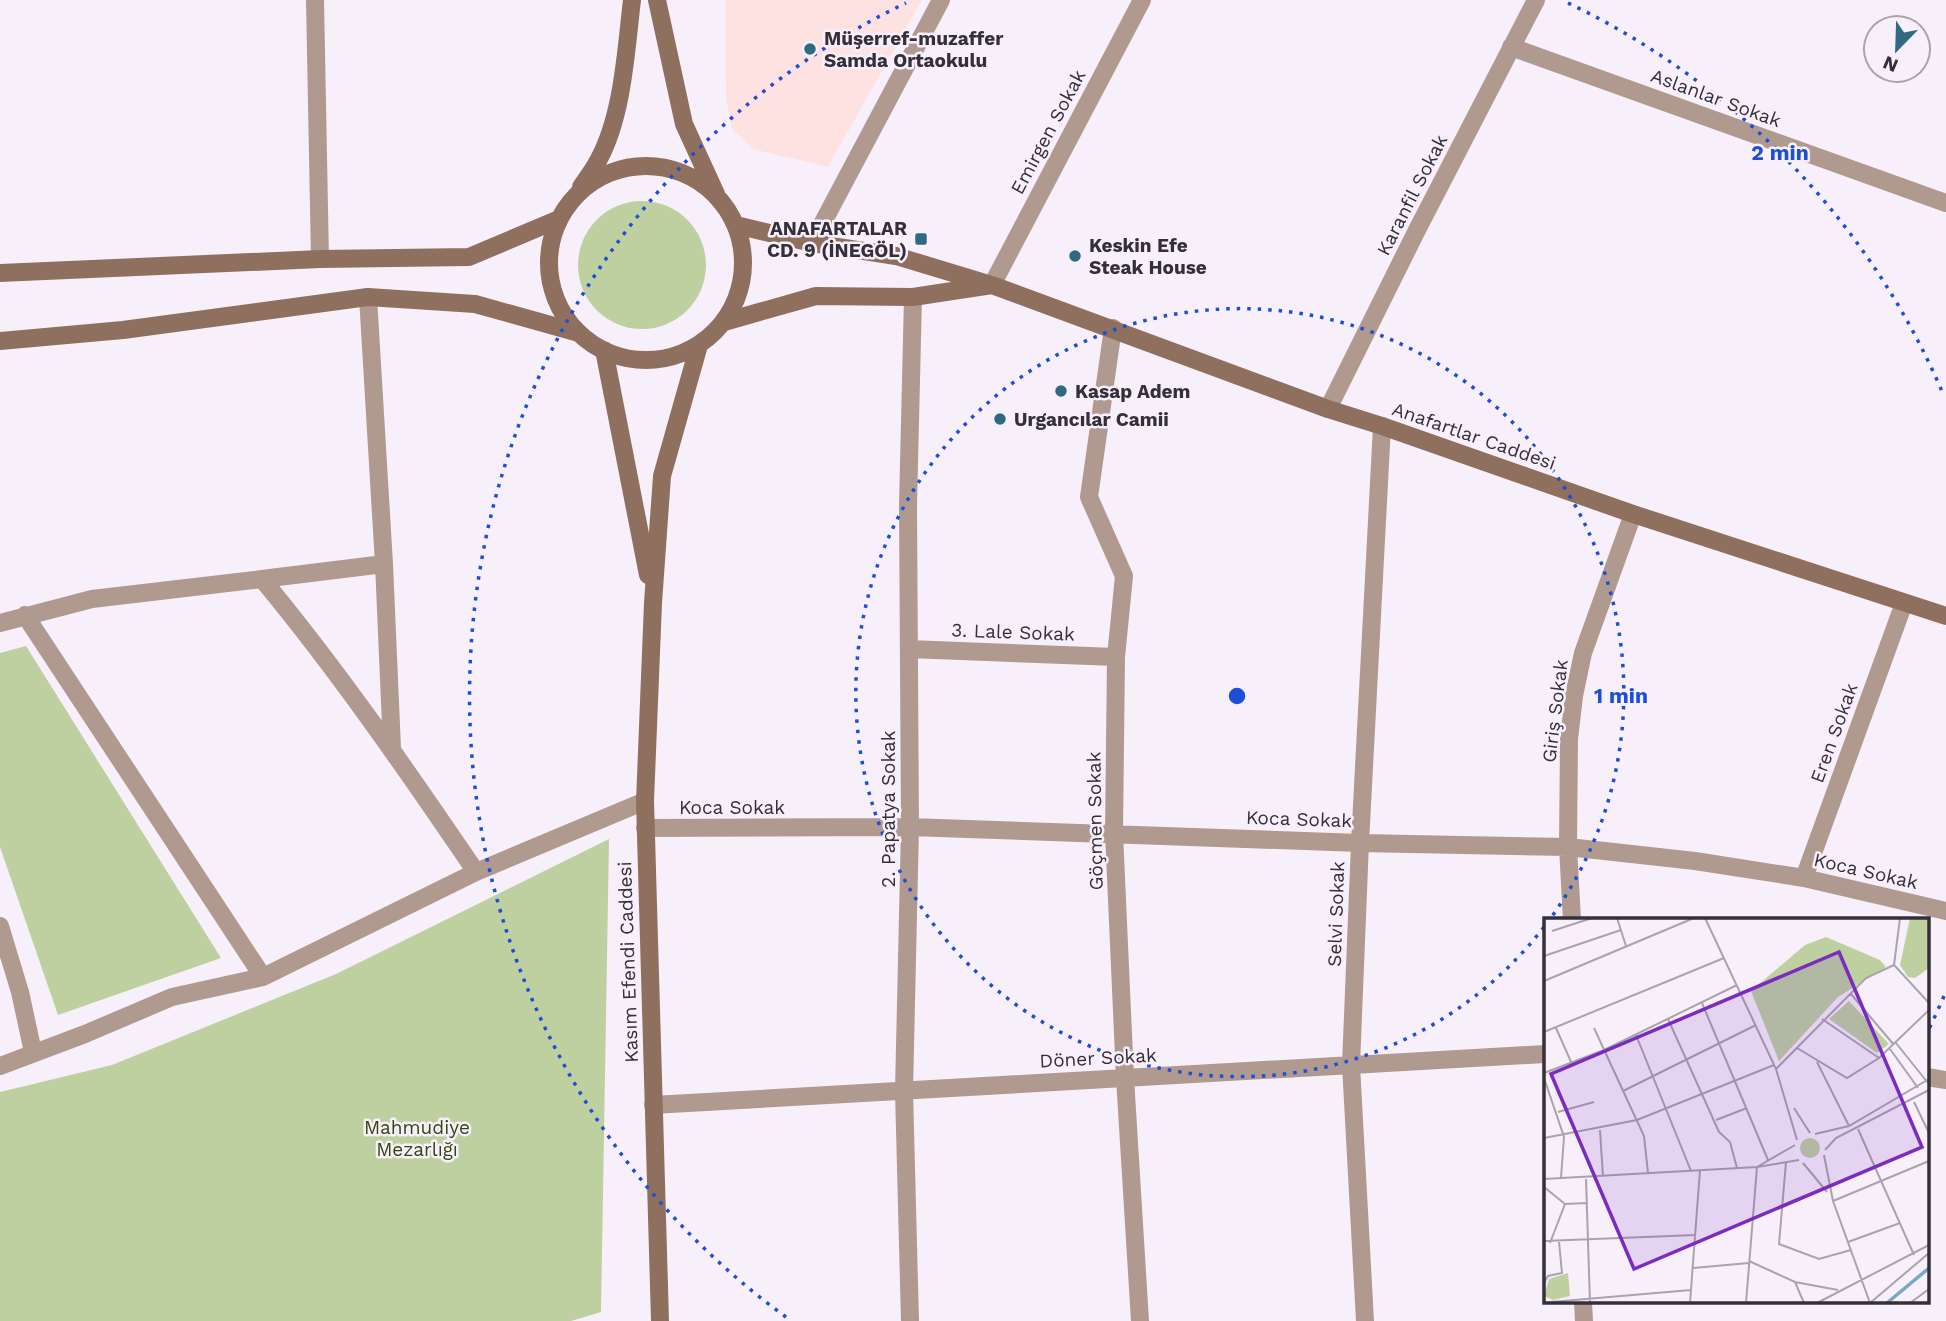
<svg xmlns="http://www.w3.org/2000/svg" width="1946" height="1321" font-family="'Work Sans',sans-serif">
<rect width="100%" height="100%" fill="#f7f0fb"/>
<!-- education -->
<path fill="#fde2e1" d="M725,0H922L828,167L753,149L732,129L726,99Z"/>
<!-- green -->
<path fill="#bed0a0" d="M578 265a64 64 0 1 1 128 0a64 64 0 1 1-128 0Z
M26,646L221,958L58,1015L0,847V653Z
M609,839L601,1312L571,1321H0V1092L112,1065L336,974Z"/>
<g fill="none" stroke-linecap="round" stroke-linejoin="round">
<!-- street -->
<path stroke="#b09a8f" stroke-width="18" d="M315,0L320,259
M1511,47L1946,203
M812,243L941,0
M992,285L1142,0
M368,297L384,564L392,748
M1113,328L1089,497L1124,576L1116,657L1114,833L1125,1078L1140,1321
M1328,409L1416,232L1536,0
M262,579L384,564
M25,615L263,977
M0,623L92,599L262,579C339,672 408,772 476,872
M909,649L1116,657
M645,828L910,827L1360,843L1568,847L1695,861L1804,878L1946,911
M1804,878L1904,603
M1572,920L1568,847L1569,739L1574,696L1583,653L1633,514
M0,926L20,992L33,1052
M0,1066L85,1034L172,997L263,977L476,872L645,801
M1927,1077L1946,1080
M653,1105L1545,1054
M1583,1302L1584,1321
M910,1321L904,1091L910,827L908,505L913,297
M1365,1321L1351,1065L1360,843L1382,426"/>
<!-- secondary -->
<path stroke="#8f705f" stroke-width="18" d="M657,0L684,124L716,194
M549 263a97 97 0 1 1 194 0a97 97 0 1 1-194 0Z
M581,187C587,178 594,169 599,159C623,114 626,50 632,0
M0,273L320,259L469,257L559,219
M992,285L1328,409L1382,426L1633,514L1946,616
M724,322L816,296L913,297L992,285L896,256L812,243L736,225
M0,341L123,330L368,297L475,304L579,333
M604,350L648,575
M660,1321L645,801L653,603L662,476L699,345"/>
</g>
<!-- distance rings -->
<g fill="none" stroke="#1d4ed8" stroke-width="3.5" stroke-dasharray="3.5 7">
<path d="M1544 927A384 384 0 1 1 1550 919"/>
<path d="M1944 996A768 768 0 0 1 1927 1033M786 1317A768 768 0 0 1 906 3M1568 3A768 768 0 0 1 1944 396"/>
</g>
<!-- markers -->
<g fill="#306982" stroke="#f7f0fb" stroke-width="2.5">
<circle cx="810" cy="49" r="7"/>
<rect x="914" y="232" width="14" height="14" rx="3.5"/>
<circle cx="1075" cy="256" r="7"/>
<circle cx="1061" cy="391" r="7"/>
<circle cx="1000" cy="419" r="7"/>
</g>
<g text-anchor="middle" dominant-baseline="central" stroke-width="5" stroke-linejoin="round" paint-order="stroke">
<!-- poi labels -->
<g font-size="19" font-weight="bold" fill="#352f39" stroke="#f7f0fb" text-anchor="start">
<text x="824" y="38">Müşerref-muzaffer<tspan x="824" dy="22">Samda Ortaokulu</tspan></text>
<text x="907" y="228" text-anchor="end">ANAFARTALAR<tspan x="907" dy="22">CD. 9 (İNEGÖL)</tspan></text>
<text x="1089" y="245">Keskin Efe<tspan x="1089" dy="22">Steak House</tspan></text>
<text x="1075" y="391">Kasap Adem</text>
<text x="1014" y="419">Urgancılar Camii</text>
</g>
<!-- street labels -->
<g font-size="19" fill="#352f39" stroke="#f7f0fb">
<text transform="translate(1716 98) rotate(20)">Aslanlar Sokak</text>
<text transform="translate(1048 132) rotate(-62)">Emirgen Sokak</text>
<text transform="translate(1412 195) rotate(-63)">Karanfil Sokak</text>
<text transform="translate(1474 436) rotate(19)">Anafartlar Caddesi</text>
<text transform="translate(1013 632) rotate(2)">3. Lale Sokak</text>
<text transform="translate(1555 711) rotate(-83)">Giriş Sokak</text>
<text transform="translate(1834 733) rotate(-70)">Eren Sokak</text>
<text x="732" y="807">Koca Sokak</text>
<text transform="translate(888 809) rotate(-90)">2. Papatya Sokak</text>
<text transform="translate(1299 819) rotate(2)">Koca Sokak</text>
<text transform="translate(1095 821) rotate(-91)">Göçmen Sokak</text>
<text transform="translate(1866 871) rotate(13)">Koca Sokak</text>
<text transform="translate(1336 914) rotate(-88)">Selvi Sokak</text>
<text transform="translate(628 962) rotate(-92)">Kasım Efendi Caddesi</text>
<text transform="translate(1098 1058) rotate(-3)">Döner Sokak</text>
</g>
<!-- park labels -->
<g font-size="19" fill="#36450f" stroke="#f7f0fb">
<text x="417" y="1127">Mahmudiye<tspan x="417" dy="22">Mezarlığı</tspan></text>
</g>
</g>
<!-- overview -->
<g transform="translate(1544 918)">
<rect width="385" height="385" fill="#f7f0fb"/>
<path d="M366,0H385V50L371,60L364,59L356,47ZM282,19L336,42L342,49L294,79L235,143L207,73L261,27ZM305,83L345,126L333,135L285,101ZM256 230a10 10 0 1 1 20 0a10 10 0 1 1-20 0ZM24,355L26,378L9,382L0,378L5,361Z" fill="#bed0a0"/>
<path fill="none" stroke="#77a8c6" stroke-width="3.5" d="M343,385L385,350"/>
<path fill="none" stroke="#a9a3ad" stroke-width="2" d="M73,0L82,28M161,0L232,151L253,222M356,0L350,47L385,85M8,13L48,0M0,38L77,12M0,63L150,0M307,76L350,127M158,85L224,242M124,101L175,214L186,224L193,250M278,101L335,140M12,110L28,146M50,110L100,218L104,255M0,114L180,40M92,117L147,253M352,125L384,165M253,130L303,160L335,140L385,92M346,131L374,170M273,144L305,208M232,151L322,60L350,47M0,155L60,132L193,67M0,160L20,219L17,260M79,173L212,107M370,184L385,215M250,190L266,215M14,194L50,184M172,202L203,190M314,211L370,337M56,212L59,259M271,216L305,208L385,161M0,220L93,202L230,147M251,227L213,249L255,242M281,232L292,220L385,172M280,237L289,283L326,385M242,244L235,326L275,341L307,332M259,245L283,274M0,261L213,249M42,261L46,385M0,269L21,286L43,285M289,283L385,243M0,323L152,317M304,324L356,305M6,325L21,286M205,343L251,364L294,372M149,350L205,345M251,364L260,385M0,365L4,358L18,355L15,324M7,384L147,372M146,385L156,252M202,385L213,249M273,385L385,327M326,385L385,335M366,385L385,371"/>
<path fill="#7b2cbf" fill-opacity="0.15" stroke="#7b2cbf" stroke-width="3.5" d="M295,34L378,229L90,351L7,156Z"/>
<rect width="385" height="385" fill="none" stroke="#352f39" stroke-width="3.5"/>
</g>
<circle cx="1237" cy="696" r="10" fill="#1d4ed8" stroke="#f7f0fb" stroke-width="3.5"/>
<g font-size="21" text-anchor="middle" font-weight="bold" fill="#1d4ed8" stroke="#f7f0fb" stroke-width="5" stroke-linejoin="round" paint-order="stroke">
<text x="1780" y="160">2 min</text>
<text x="1621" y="703">1 min</text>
</g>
<!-- north arrow -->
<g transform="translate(1897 49) rotate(203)"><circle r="33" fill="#f7f0fb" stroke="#a9a3ad" stroke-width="2"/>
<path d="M0-5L12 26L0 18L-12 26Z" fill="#306982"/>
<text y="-10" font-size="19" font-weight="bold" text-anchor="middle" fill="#352f39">N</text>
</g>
</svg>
